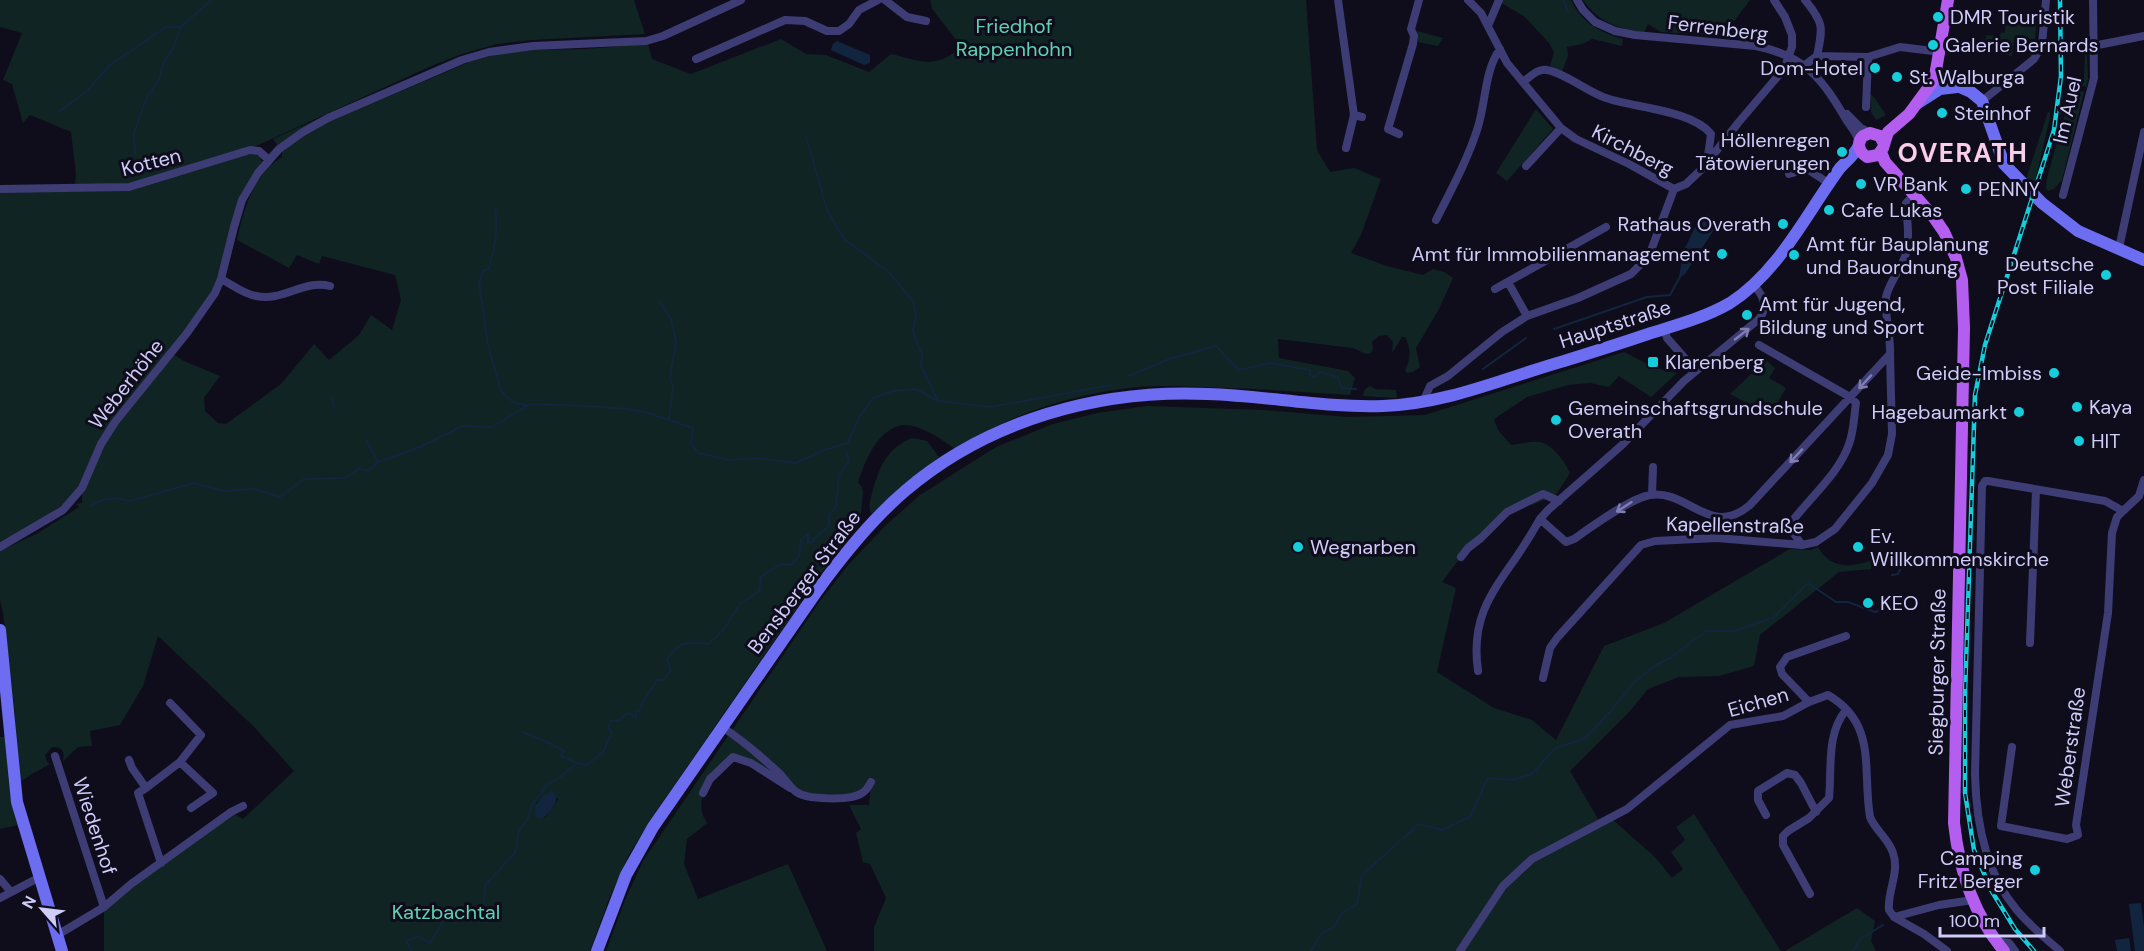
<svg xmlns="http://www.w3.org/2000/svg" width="2144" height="951" font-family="'DM Sans',sans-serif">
<rect width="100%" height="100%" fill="#0f0d1b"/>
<!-- green -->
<path fill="#102423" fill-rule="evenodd" d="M0,0H634L645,34L532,40L497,44L459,55L429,67L254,147L131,183L78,186L75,184L76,174L71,132L30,115L23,123L12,84L3,80L22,33L0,27Z
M930,0H1306L1317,150L1330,172L1354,168L1381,179L1361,235L1351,253L1387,266L1423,275L1433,269L1444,272L1453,278L1439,309L1416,348L1420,367L1413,372L1407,373L1405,370C1411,358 1411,349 1405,337H1402L1392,353L1393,342L1387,335L1379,336L1372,342L1373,349L1371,353L1366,354L1353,348L1278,339L1279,358L1348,371L1355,378L1350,395C1300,392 1250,388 1199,387C1174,386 1147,385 1122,389C1062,397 1006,417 955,449C943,440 919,424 905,425C879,426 864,462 858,483L862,487L863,493L860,522L822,572L657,810L630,853L609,899L590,951H104V907L231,812L243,819L294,771L253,726L158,636L143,686L120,725L90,731L92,746L78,747L63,761C65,752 62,746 52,747L45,755L47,762L50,764L32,774L17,784L15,714L3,613L0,600V551L38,533L79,507L76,504L82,503V489L47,517L0,542V192L108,191L246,155L255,154L260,157L262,162L247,185L221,270L207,306L171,353L184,361L220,376L204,398L205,411L218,423L226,424L281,384L314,344L329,360L359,335L371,315L392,330L401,300L395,275L322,256L319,264L297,255L289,268L237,240C243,211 254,173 282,157V151L317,127L472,61L498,54L532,50L585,49L648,44L652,59L691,74L781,39L806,54L826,55L869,72L891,54C920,61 938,70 961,46L932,9ZM549,791L558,799L545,818L536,803Z
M1501,0H1571C1581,23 1600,32 1623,39L1622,46L1592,39L1582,44L1567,47L1568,56L1562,72L1550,66L1554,52L1549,43L1525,17L1500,2Z
M1583,0H1750L1723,36L1661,32L1648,24L1644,33C1618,28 1598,22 1583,0Z
M2002,19L2037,20L2035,39L2014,38L2012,56L1978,50L1981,39H1986V35L2000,36L2001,32L2005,33V26H2001Z
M1417,31L1443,38L1438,46L1418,42Z
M2086,31L2088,79L2086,87L2079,85L2078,81L2082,84L2084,78Z
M2075,80L2077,87L2084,92L2062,180L2054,189L2048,191L2046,188L2047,178L2066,111L2069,83Z
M1870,94L1874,97L1886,115L1876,120L1871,112Z
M1536,109L1553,129L1507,181L1496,173Z
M2048,112L2050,113V117L2034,186L2026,179Z
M327,115L278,146L273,139Z
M1964,143L1969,145L1974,153L1970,161L1962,164L1955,159L1954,155H1960L1961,150L1955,148L1960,144Z
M1624,352L1655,368L1677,373L1651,397L1619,376L1609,387L1590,383L1568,385L1527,397L1494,419L1498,430L1511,445C1520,444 1532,441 1540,442C1553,445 1565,462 1570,473L1556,495L1532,505L1523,503L1461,557L1442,582L1456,588L1437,672L1494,708L1532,720L1556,740L1604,646L1664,623L1790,549L1811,550L1818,547C1830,569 1851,568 1872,560L1871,569L1839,572L1760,635L1754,666L1719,676L1679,677L1648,689L1630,711L1570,771L1601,824L1612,819L1656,858L1672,878L1683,869L1671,852L1685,840L1676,827L1694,814L1781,951H874V927L886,898L870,864L863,862L856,833L861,829L849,805H869L871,784L863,793L811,797L733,757C718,775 689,797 707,823L687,839L684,864L698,899L788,864L827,951H606L625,900L643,861L820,601L849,564L885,526L920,495L996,447L1053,424L1097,413L1147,406L1263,410L1347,417L1425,415Z
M1766,360L1775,368L1769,378L1786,388L1774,409L1756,400L1753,406L1730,394Z
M1370,386L1375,389L1396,390L1397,398L1363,396L1365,389Z
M912,438L927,441L939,457L871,514C868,505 870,500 873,490C879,467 888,447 912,438Z
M0,737H5L10,796L18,825L0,829Z
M1857,908L1875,921L1871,941L1876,951H1785Z"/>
<!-- water -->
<path fill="#12253f" d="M837,41L870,55V63L864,65L831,50L833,44Z
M1708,214L1719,222L1685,274L1679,278L1683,252L1701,215Z
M551,790L557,796C556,804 548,816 541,819L536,817C531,805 542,796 551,790Z
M2141,903L2144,928V951H2135L2129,904Z
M2129,938L2131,951H2117L2115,940Z"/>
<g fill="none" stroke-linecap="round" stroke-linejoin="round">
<!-- stream -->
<path stroke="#12253f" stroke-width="2" d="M1563,0L1568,12
M60,111L87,91L110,65L166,27H181L211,0
M806,136L827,210L844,239L889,272L913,301L916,317L913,329L915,339L922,354L921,366L938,401
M135,154L134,133L141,113L148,95L158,82L164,62L173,48L181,27
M495,208C499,229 494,249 489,269L483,271L479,283L488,345L501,391L514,403L526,405
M660,302L671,319L676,342L670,377L673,387L669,420
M1554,329L1647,297L1670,295L1681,275
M1483,369L1526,338
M1129,376L1169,359L1216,346L1239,370L1270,363L1310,370V375L1315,377L1319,372L1338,377L1342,388L1356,389
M1375,395L1379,396
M331,398L334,406
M366,440L378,462
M848,442L860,416L873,398L893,391L916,389L938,401L991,407L1111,385
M90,506L103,500L117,498L130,501L194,483L224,491L255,489L280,497L304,479L346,478L359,468L368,471L378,462L420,447L463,426L492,427L530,404L588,406L628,409L648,413L693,428L691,444L699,453L729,460L759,458L796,463L824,450L848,443
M1892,575L1898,574L1906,557H1913
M522,732C536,737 550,743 564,751L561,756L577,763
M412,951L406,941L418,936L430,943C449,913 445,908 483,907L486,884L515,853L519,831L528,818L532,804L548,784L559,778L577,763L587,765L603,752L612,733L608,727L611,721L620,720L625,715L630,713L636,718V712L640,710L642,703L657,680H663L671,671L667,659C681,640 687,642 709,644L724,629L740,604L759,591L761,577L781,564L791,565L799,556L801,540L808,534V543L812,542L817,536L829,526V515L836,506C836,495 840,486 838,476L849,462L847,453
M1311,951L1322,933L1334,927L1341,914L1357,904L1362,875L1419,824L1442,830L1470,817L1488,778L1512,780L1532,774L1554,749L1585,738L1610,712L1634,682L1656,665L1672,657L1706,631H1735L1774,617L1808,583L1836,602H1848L1875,612L1881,610
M1853,951L1860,939L1883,925"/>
<!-- street -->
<path stroke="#3d3c75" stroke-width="8" d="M885,0L907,17L926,21
M1338,0L1354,115
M1468,0L1481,13L1507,63L1561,128L1576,139L1629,164L1674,189L1686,184L1703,168L1738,123L1784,69L1792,47V35L1785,17L1774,0
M1577,0L1583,10L1595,22L1615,31L1635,35L1756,46C1806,56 1823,80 1847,121C1852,128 1857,134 1859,142
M1805,0C1824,23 1823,27 1817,56
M1488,26L1499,0
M2093,46L2144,36
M696,59L785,20L805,21L827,31H839L849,24L859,10L878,0
M1805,65L1817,56L1868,57L1900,47L1933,51
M1523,82C1530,77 1538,68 1547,70C1565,73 1588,92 1606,98C1635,108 1692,110 1711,134L1707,163
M1982,101L2034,59L2042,45L2046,0
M1866,107L1868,57
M1847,114L1861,128L1870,133
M1399,134L1388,129L1413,44L1414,36L1411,29L1419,0
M1346,148L1354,115L1362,117
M1526,166L1561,128
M1789,174L1807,169L1830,184
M0,189L129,187L250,150L259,151L269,160
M2063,195L2094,78L2093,0
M1436,220C1451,190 1467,161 1477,130C1486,104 1484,71 1500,49
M2119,248L2144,132
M221,279C233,285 243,294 256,296C283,302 304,279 330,286
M1508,282L1527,316
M1495,289L1606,227
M1664,329L1667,338L1696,371
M1759,345L1850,397L1856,403C1854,416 1854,431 1849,444C1839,474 1809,498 1791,523L1792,531L1802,545
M1423,402L1430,386L1448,376L1502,332L1527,316L1578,298L1631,274L1649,256L1674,189
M1652,494L1653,467
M1540,519L1566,542L1574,539C1591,527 1631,498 1650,495C1688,489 1710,539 1750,505L1890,354C1891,335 1884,314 1886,297C1889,283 1899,272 1904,259C1911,242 1907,221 1906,203L1914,195
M1717,538V517
M0,547L63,510L82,488L101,444L115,422L187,333L215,293L221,279L234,227L242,200L258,173L279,149L303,132L328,118L462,60L489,52L533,46L646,41L663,36L741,0
M1461,557L1468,548L1481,538L1507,512L1543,494L1559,501
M2030,643L2036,490
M1478,671C1471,622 1488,597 1515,559C1524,546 1532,533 1540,519L1548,510L1622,445L1684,381L1759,319C1769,306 1763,296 1754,285
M1543,678L1550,648L1557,638L1641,545L1655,541L1717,538L1802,545L1816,542L1835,529L1872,483L1888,455L1892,434L1890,354
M1809,702L1782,674L1780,667L1787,657L1846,636
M722,727C742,740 762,757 780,774C785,779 789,786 795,791C805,800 851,801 862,793C866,791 869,786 871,782
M2012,747L2001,826L2067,839L2078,835L2076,825L2108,613L2112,533L2117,517L2123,511
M55,756L104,907
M129,760L132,768L146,788L138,793L161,863
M180,762L213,793L191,808
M146,788L180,762L201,735L170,703
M703,793L710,779L733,757L751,763L790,788
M1766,815L1758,800V791L1787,773L1795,775L1801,783L1816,812
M0,879L11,892
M1810,894L1783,845V836L1788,831L1809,818L1829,798C1832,769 1826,734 1846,710
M0,898L40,877
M1894,917L1939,905L1973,900
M59,934L104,907L131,884L231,812L243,806
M1996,941L2009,943L2015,951
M1460,951L1503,886L1532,859L1627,809L1730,725L1783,716L1809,702L1828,695C1878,724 1862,770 1870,817C1875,830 1889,839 1893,853C1900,873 1887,891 1889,910L1894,917L1924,934L1947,951
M2060,951C2045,938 2029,925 2016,909C1985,872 1976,821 1975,774L1982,486L1985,481H1988L2105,501L2123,511L2139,496L2144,480"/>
<!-- secondary -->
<path stroke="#6c6df0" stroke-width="12" d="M1935,76L1971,92L1982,101L2004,164L2042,203L2078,231L2144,260
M1918,103L1940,89L1957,87
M0,630L17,802L62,951
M597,951L626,875L653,827L817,591C843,555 871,520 905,491C988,420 1099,389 1208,394C1267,396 1325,408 1383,406C1447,404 1504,378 1564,361C1593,352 1622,343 1651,333C1677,325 1706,317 1730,303C1779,272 1806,214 1840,168C1847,160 1855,155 1859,145"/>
<!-- primary -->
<path stroke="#b45eef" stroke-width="12" d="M1884,144L1880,136L1870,133L1863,136C1856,143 1859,152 1867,157L1878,155L1883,148L1888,132L1909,114L1931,84L1935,76L1948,0
M1881,152L1885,162L1933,216L1944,232L1956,258L1962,280L1964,328L1954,823C1959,870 1973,914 2004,951"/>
<defs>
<path id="rail" d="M2034,951L2015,929L1991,890L1974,850L1965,793V694L1975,395L1985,345L2054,130L2061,76L2060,0"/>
</defs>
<!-- rail casing -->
<use href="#rail" stroke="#16cddb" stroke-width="4.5"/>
<!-- rail -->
<use href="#rail" stroke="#0f0d1b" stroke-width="2" stroke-dasharray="7" stroke-linecap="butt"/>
</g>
<!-- one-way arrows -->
<defs><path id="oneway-shaft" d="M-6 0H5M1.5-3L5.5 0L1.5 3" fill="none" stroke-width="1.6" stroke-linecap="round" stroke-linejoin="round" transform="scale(1.5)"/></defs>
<g stroke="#7f7db1">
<use href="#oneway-shaft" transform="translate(1742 334) rotate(-38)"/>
<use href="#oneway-shaft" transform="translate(1865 382) rotate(133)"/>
<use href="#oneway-shaft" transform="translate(1796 456) rotate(133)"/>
<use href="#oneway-shaft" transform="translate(1624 507) rotate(147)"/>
</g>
<!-- markers -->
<g fill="#16cddb" stroke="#0f0d1b" stroke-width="2">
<circle cx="1938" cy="17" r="6"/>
<circle cx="1933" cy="45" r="6"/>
<circle cx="1875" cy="68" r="6"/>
<circle cx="1897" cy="77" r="6"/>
<circle cx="1942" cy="113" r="6"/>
<circle cx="1842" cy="152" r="6"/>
<circle cx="1861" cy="184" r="6"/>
<circle cx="1966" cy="189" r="6"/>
<circle cx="1829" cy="210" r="6"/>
<circle cx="1783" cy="224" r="6"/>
<circle cx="1722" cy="254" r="6"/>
<circle cx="1794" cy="255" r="6"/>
<circle cx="2106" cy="275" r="6"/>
<circle cx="1747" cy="315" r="6"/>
<rect x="1647" y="356" width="12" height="12" rx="3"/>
<circle cx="2054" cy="373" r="6"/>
<circle cx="2077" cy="407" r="6"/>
<circle cx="2019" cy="412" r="6"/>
<circle cx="1556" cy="420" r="6"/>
<circle cx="2079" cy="441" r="6"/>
<circle cx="1298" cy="547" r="6"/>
<circle cx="1858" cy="547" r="6"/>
<circle cx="1868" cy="603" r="6"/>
<circle cx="2035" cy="870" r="6"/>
</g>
<g text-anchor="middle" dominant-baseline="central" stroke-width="6" stroke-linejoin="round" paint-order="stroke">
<!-- poi labels -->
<g font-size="20" fill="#cfccfa" stroke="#0f0d1b" text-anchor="start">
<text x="1950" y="17">DMR Touristik</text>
<text x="1945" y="45">Galerie Bernards</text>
<text x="1863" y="68" text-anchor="end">Dom-Hotel</text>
<text x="1909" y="77">St. Walburga</text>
<text x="1954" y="113">Steinhof</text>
<text x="1830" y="140" text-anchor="end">Höllenregen<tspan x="1830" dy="23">Tätowierungen</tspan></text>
<text x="1873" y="184">VR Bank</text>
<text x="1978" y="189">PENNY</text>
<text x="1841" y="210">Cafe Lukas</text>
<text x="1771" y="224" text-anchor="end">Rathaus Overath</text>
<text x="1806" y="244">Amt für Bauplanung<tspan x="1806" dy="23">und Bauordnung</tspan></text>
<text x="1710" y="254" text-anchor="end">Amt für Immobilienmanagement</text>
<text x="2094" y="264" text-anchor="end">Deutsche<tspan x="2094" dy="23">Post Filiale</tspan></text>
<text x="1759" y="304">Amt für Jugend,<tspan x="1759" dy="23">Bildung und Sport</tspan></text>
<text x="1665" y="362">Klarenberg</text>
<text x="2042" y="373" text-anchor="end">Geide-Imbiss</text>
<text x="2089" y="407">Kaya</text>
<text x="1568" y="408">Gemeinschaftsgrundschule<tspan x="1568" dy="23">Overath</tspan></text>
<text x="2007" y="412" text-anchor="end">Hagebaumarkt</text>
<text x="2091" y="441">HIT</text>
<text x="1870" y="536">Ev.<tspan x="1870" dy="23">Willkommenskirche</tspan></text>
<text x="1310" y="547">Wegnarben</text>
<text x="1880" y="603">KEO</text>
<text x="2023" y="858" text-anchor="end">Camping<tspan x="2023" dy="23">Fritz Berger</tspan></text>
</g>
<!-- park labels -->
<g font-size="20" fill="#60d1b2" stroke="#0f0d1b">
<text x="1014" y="26">Friedhof<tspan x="1014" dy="23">Rappenhohn</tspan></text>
<text x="446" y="912">Katzbachtal</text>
</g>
<!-- street labels -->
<g font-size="20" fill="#cfccfa" stroke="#0f0d1b">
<text transform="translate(1718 28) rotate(7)">Ferrenberg</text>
<text transform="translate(2067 110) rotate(-77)">Im Auel</text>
<text transform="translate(1633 150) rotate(27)">Kirchberg</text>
<text transform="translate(151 162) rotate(-14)">Kotten</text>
<text transform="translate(1615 324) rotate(-18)">Hauptstraße</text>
<text transform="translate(126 384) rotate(-52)">Weberhöhe</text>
<text transform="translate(1735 525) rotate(1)">Kapellenstraße</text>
<text transform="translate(804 582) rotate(-53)">Bensberger Straße</text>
<text transform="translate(1937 672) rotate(-89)">Siegburger Straße</text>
<text transform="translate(1758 702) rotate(-16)">Eichen</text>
<text transform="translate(2070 747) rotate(-82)">Weberstraße</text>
<text transform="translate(95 826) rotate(72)">Wiedenhof</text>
</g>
<!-- district labels -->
<g font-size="26" font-weight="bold" letter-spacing="1.5" fill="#facdeb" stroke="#0f0d1b">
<text x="1963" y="153">OVERATH</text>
</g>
</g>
<!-- north arrow -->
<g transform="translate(42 909) rotate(298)" stroke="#0f0d1b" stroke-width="4.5" paint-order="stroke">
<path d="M0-4.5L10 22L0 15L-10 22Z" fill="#cfccfa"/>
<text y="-9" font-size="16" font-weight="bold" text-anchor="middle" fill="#cfccfa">N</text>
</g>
<!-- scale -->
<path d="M1940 927v9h104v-9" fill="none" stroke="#cfccfa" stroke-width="3"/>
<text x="1949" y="927" font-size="18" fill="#cfccfa" stroke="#0f0d1b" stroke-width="4.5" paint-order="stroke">100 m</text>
</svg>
